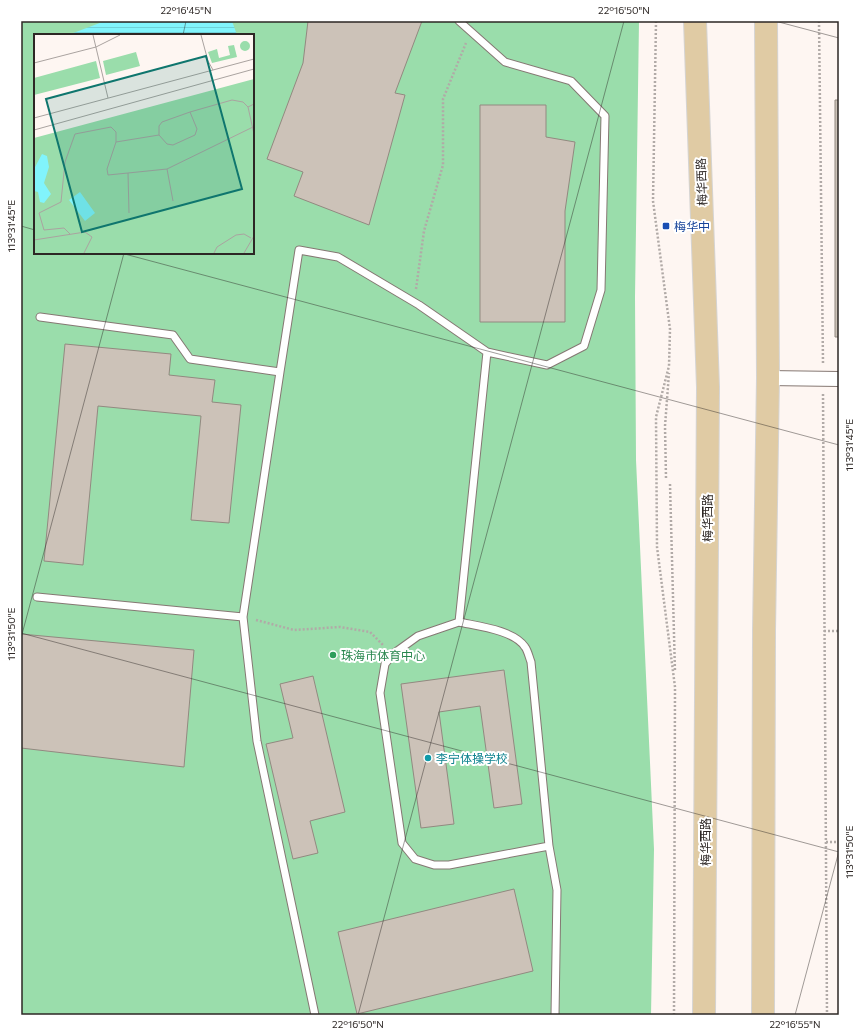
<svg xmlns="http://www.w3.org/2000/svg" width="860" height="1036" font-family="Commissioner,'Noto Sans SC',sans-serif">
<defs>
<pattern id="water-rules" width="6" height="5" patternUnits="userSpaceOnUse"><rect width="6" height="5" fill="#81f4fc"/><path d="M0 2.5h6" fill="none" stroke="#70d1d8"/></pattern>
</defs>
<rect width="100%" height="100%" fill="#fef6f2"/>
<!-- pitch -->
<path fill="#9addab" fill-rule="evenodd" d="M21,21H639L635,297L636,460L654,849L651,1015H21ZM35,35H253V253H35Z"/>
<!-- water -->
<path fill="url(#water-rules)" d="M105,21H232L237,35H68Z"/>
<!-- building -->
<path fill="#ccc2b8" stroke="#928980" d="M308,21H422L395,93L405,95L369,225L294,196L303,172L267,159L303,63Z
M835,100H839V337H835Z
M480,105H546V137L575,142L565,211V322H480Z
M65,344L171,354L169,375L215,380L212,402L241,405L229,523L191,520L201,416L98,406L83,565L44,561Z
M21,634L194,650L184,767L21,748Z
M504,670L522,804L494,808L480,706L439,712L454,824L421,828L401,684Z
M313,676L345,812L310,821L318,853L293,859L266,744L293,738L280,684Z
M514,889L533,971L357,1014L338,932Z"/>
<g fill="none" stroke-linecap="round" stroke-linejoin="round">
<defs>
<path id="service" d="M40,317L173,335L190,359L280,372L243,617L257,741L315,1015
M280,372L299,250L338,257L419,305L487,352L547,365L584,346L601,290L605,116L571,81L505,62L459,21
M37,597L243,617
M459,622C477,626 514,630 525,647C528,651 529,657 531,662L549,846L449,865H434L415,859L402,843L380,693L385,664L393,654L418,636L459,622L487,352
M549,846L557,890L555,1015"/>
<path id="minor" d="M768,378L839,379"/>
<path id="primary" d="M695,21L708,387L704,1015
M763,1015L764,631L768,378L766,21"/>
</defs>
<!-- service casing -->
<use href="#service" stroke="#857873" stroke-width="9"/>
<!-- minor casing -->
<use href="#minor" stroke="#857873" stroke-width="16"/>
<!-- primary casing -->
<use href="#primary" stroke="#d5d4d3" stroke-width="24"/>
<!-- path -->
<path stroke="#b1aaa7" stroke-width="2.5" stroke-dasharray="2 2" stroke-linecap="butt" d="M656,21L653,201L670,329L669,366L656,417L657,547L675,687L674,1015
M819,21L823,363
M416,289L424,231L443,165V99L466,43
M823,394L827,1015
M666,478L665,426L669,373
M670,484L675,672
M256,620L294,630L340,627L370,632L384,646
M824,631H839
M826,842H839"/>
<!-- service -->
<use href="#service" stroke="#fff" stroke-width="7"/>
<!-- minor -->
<use href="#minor" stroke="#fff" stroke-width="14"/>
<!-- primary -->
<use href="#primary" stroke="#e0cba4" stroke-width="22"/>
</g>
<!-- ticks -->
<path fill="none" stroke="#2d2725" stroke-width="1" stroke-opacity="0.45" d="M775,21L839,38M183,35L186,21M21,226L35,230M121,253L839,445M21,633L839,852M21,638L124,253M358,1015L624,21M795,1015L839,851"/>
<!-- markers -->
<rect fill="#1a4fb4" stroke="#fff" stroke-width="1.5" x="662" y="222" width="8" height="8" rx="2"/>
<circle fill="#2e9e5b" stroke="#fff" stroke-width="1.5" cx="333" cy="655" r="4"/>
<circle fill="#0f9aa8" stroke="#fff" stroke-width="1.5" cx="428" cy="758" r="4"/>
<g text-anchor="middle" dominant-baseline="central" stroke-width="4" stroke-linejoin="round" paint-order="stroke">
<!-- street labels -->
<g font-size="12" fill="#2d2725" stroke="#fff">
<text transform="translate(701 182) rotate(-92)">梅华西路</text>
<text transform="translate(707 518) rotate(-90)">梅华西路</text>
<text transform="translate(705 842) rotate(-90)">梅华西路</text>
</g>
<!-- transit labels -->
<g font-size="12" fill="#164399" stroke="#fff" text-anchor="start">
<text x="674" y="226">梅华中</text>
</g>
<!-- leisure labels -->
<g font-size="12" fill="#27864d" stroke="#fff" text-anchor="start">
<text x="341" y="655">珠海市体育中心</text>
</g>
<!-- culture labels -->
<g font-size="12" fill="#0d838f" stroke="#fff" text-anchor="start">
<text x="436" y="758">李宁体操学校</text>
</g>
</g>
<!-- overview -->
<g transform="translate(34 34)">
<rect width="220" height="220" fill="#fef6f2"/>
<path d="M206 12a5 5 0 1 1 10 0a5 5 0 1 1-10 0ZM200,11L203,23L178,29L174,18L183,15L185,24L196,21L194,12ZM102,18L106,32L72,41L69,27ZM62,27L66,44L0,61V44Z" fill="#9addab"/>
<path d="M220,45V219H0V104Z" fill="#9addab"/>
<path d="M8,120L13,122L15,133L10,149L17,160L10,169L6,168L4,158L0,157V135ZM46,158L61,179L51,187L35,166Z" fill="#81f4fc"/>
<path fill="none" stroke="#aaa3a0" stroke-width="1" d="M59,1L74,64M167,1L174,27L179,36M0,29L62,13L86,1M220,70L214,73L220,100M156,78L198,66L209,68L214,73M0,84L220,25M0,96L220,35M82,108L125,101L133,110L139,111L161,101L163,95L156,78L128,88L125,92V101M133,135L139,167M95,179L94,139L133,135L219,93M36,200L30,194L10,196L5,179L27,168L31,128L41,100L77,93L82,98V108L73,135L74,141L94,139M0,206L51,198L58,203L50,219M180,219L183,213L202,201L210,200L217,204M210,219L220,202"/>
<path fill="#0f766e" fill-opacity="0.15" stroke="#0f766e" stroke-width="2" d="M172,22L208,155L48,198L12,65Z"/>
<rect width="220" height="220" fill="none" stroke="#2d2725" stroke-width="2"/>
</g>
<!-- border -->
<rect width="860" height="1036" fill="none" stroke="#ffffff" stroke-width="44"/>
<rect x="22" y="22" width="816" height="992" fill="none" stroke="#2d2725" stroke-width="1.5"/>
<g font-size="10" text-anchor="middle" fill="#2d2725">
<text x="186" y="14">22°16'45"N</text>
<text x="624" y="14">22°16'50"N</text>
<text transform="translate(11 226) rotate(-90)" y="4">113°31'45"E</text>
<text transform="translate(849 445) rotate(-90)" y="4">113°31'45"E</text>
<text transform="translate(11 634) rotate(-90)" y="4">113°31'50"E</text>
<text transform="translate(849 852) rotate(-90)" y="4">113°31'50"E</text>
<text x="358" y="1028">22°16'50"N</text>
<text x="795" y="1028">22°16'55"N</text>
</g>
</svg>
